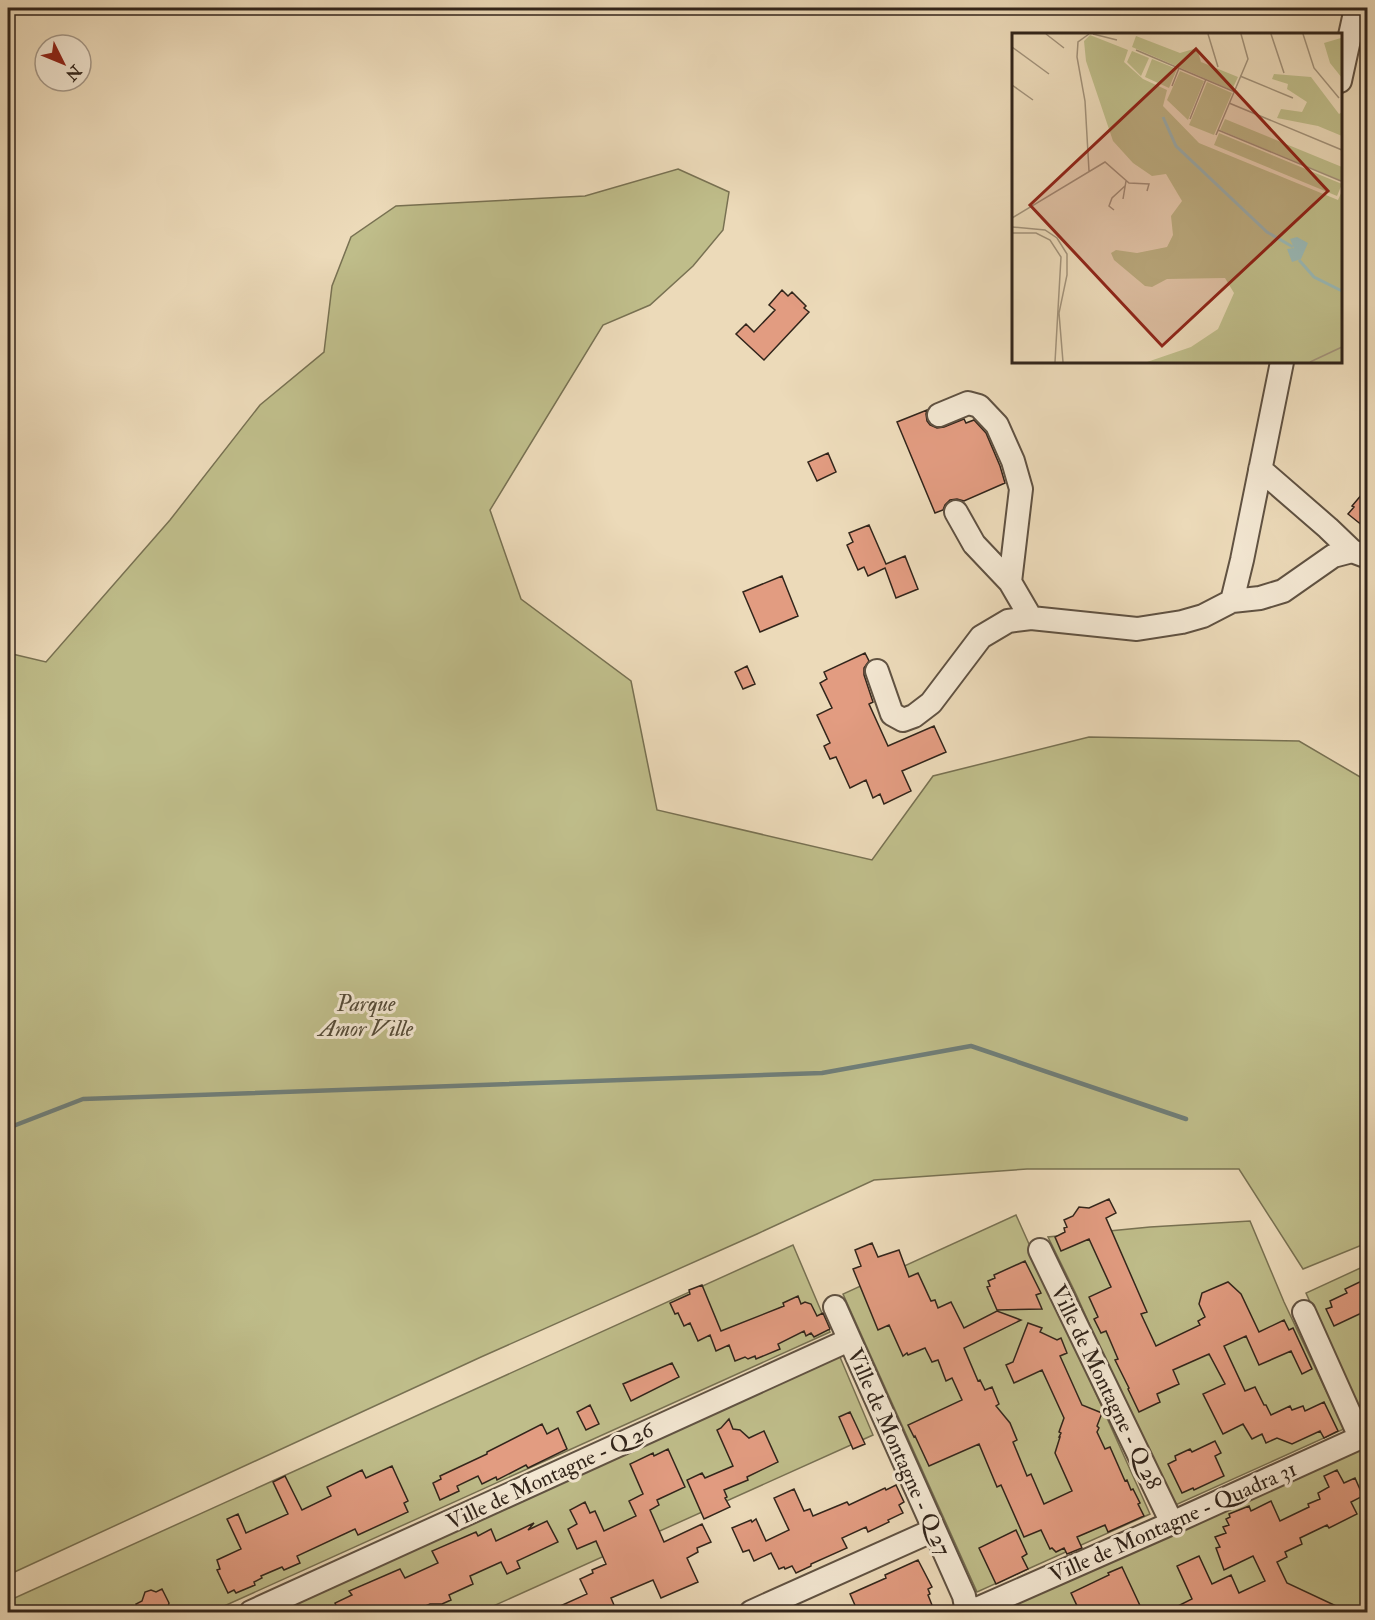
<svg xmlns="http://www.w3.org/2000/svg" width="1375" height="1620" font-family="'IM FELL Double Pica',serif">
<rect width="100%" height="100%" fill="#ecdab9"/>
<filter id="stains"><feTurbulence type="fractalNoise" baseFrequency=".00333" numOctaves="4"/><feColorMatrix values="0 0 0 0 .2 0 0 0 0 .09 0 0 0 0 .02 0 0 0 .5 -.17"/></filter>
<radialGradient id="worn" r=".72"><stop offset=".6" stop-color="#630" stop-opacity="0"/><stop offset="1" stop-color="#630" stop-opacity=".3"/></radialGradient>
<!-- green -->
<path fill="#bfbd8a" stroke="#787152" stroke-width="1.5" d="M678,169L729,192L723,230L693,266L650,305L603,325L490,510L521,599L631,681L657,810L872,860L933,776L1089,737L1299,741L1367,781V1243L1303,1269L1239,1169H1027L874,1180L757,1234L481,1357L8,1575V653L46,662L170,520L260,405L324,352L332,286L351,237L396,206L585,196Z
M1016,1215L1150,1514L977,1592L843,1294Z
M1250,1221L1284,1302L1344,1429L1171,1507L1076,1294L1048,1237L1150,1227Z
M793,1245L830,1332L211,1612H8V1601Z
M1367,1265V1419L1363,1421L1306,1293Z
M837,1350L873,1435L480,1612H257Z
M1367,1443V1612H1347L1284,1583L1216,1612H990Z"/>
<g fill="none" stroke-linecap="round" stroke-linejoin="round">
<!-- stream -->
<path stroke="#707e78" stroke-width="4.5" d="M8,1128L83,1099L822,1073L971,1046L1186,1119"/>
</g>
<!-- building -->
<path fill="#e29c81" stroke="#32251b" stroke-width="1.5" d="M782,290L788,296L792,292L806,306L804,308L809,312L764,360L736,334L746,324L754,332L775,310L769,305Z
M927,410L926,414L927,421L930,425L937,428L944,427L964,419L966,423L974,420L986,433L1000,466L1005,483L964,501L957,499L950,500L945,505L943,510L935,513L897,422Z
M828,453L836,472L817,481L808,462Z
M1368,487V530L1348,514L1354,507L1352,506Z
M869,525L886,564L905,556L918,589L896,598L885,568L868,576L864,567L858,570L847,545L853,542L849,533Z
M782,576L798,616L760,632L743,592Z
M865,653L869,661L864,668V675L873,702L869,704L888,746L934,726L946,752L902,771L911,791L884,804L880,794L873,798L866,780L850,788L836,757L830,759L824,746L830,743L817,715L832,708L820,683L827,679L824,672Z
M747,666L755,684L743,689L735,672Z
M1109,1199L1116,1213L1106,1218L1147,1312L1141,1314L1156,1346L1200,1325L1198,1321L1205,1317L1199,1304L1202,1293L1228,1282L1241,1294L1259,1332L1284,1320L1289,1330L1293,1328L1312,1369L1302,1374L1291,1351L1259,1365L1246,1336L1224,1346L1245,1391L1255,1387L1264,1405H1266L1271,1415L1290,1406L1292,1410L1303,1406L1305,1411L1324,1402L1338,1431L1324,1438L1320,1431L1292,1444L1277,1438L1266,1443L1262,1434L1252,1439L1243,1424L1223,1434L1203,1394L1225,1384L1209,1354L1173,1370L1179,1384L1157,1394L1160,1402L1139,1412L1128,1389L1129,1388L1115,1360L1118,1359L1106,1331L1101,1333L1094,1319L1098,1317L1089,1297L1111,1287L1089,1239L1061,1251L1055,1237L1065,1232L1064,1228L1067,1227L1064,1220L1073,1216L1079,1207L1089,1208Z
M872,1243L878,1257L899,1250L909,1277L918,1273L931,1301L935,1300L938,1308L951,1302L964,1328L997,1311L1021,1320L964,1348L978,1381L980,1380L985,1390L992,1387L999,1404L996,1406L1010,1423L1017,1440L1013,1442L1027,1476L1031,1474L1044,1504L1072,1491L1055,1453L1060,1437H1059L1061,1433L1059,1432L1064,1418L1042,1370L1014,1383L1006,1365L1013,1362L1028,1323L1042,1328L1040,1332L1057,1340L1061,1338L1067,1353L1060,1356L1082,1405L1102,1413L1097,1426L1099,1428L1097,1432L1105,1449L1110,1447L1125,1481L1127,1480L1131,1490L1133,1489L1140,1503L1138,1504L1144,1516L1108,1532L1105,1525L1077,1537L1082,1548L1067,1554L1064,1548L1056,1552L1052,1548L1050,1549L1041,1530L1024,1537L1001,1485L997,1487L979,1444L929,1466L915,1436L914,1437L908,1425L962,1400L952,1378L946,1381L938,1360L932,1362L925,1348L908,1355L907,1353L903,1356L889,1325L878,1330L853,1269L861,1266L855,1250Z
M1025,1261L1041,1293L1036,1295L1042,1309L997,1310L987,1287L990,1286L988,1281L995,1278L994,1275Z
M1368,1278V1310L1334,1326L1326,1309L1332,1307L1330,1301L1347,1293L1345,1289Z
M702,1285L721,1331L784,1306L783,1303L798,1296L801,1304L805,1302L811,1304L817,1316L823,1313L830,1329L814,1337L811,1333L806,1336L804,1331L778,1344L780,1349L756,1359L755,1356L748,1359L745,1357L735,1361L729,1345L716,1351L710,1335L698,1341L690,1323L684,1326L678,1313L675,1314L670,1303L690,1294L689,1290Z
M672,1363L679,1377L631,1401L623,1384Z
M590,1405L599,1424L586,1430L577,1412Z
M850,1412L865,1444L853,1449L839,1417Z
M729,1419L733,1429L740,1430L749,1438L764,1431L778,1462L747,1477L748,1480L724,1490L727,1497L725,1498L730,1507L704,1519L687,1480L702,1473L705,1478L733,1466L717,1430L721,1428Z
M542,1424L547,1434L558,1428L567,1449L528,1468L526,1465L497,1480L496,1477L482,1484L478,1476L457,1486L459,1491L440,1500L433,1483L441,1479L440,1476L487,1454V1452Z
M1215,1441L1221,1453L1215,1456L1224,1476L1194,1490L1193,1488L1182,1493L1168,1464L1176,1460L1175,1456L1190,1449L1192,1452Z
M668,1449L685,1487L657,1500L659,1505L650,1510L664,1542L702,1524L711,1542L697,1548L698,1552L687,1558L698,1582L661,1598L653,1580L611,1598L614,1605L597,1612H547L587,1594L580,1579L593,1573L592,1570L606,1564L596,1541L577,1549L568,1529L577,1524L570,1510L585,1502L590,1513L595,1511L604,1531L636,1516L629,1501L643,1494L630,1464L653,1453L654,1456Z
M392,1466L408,1501L404,1503L408,1512L358,1535L355,1529L297,1556L300,1563L284,1570L282,1567L261,1576L262,1578L254,1582L255,1585L236,1593L234,1590L228,1593L217,1570L220,1569L217,1560L241,1549L227,1519L238,1514L246,1533L288,1514L273,1482L285,1476L302,1510L331,1496L327,1487L362,1470L366,1478Z
M1337,1470L1344,1483L1355,1478L1362,1494L1363,1496L1351,1502L1357,1514L1329,1528L1327,1525L1300,1538L1302,1544L1285,1552L1287,1557L1277,1562L1287,1583L1349,1612H1166L1192,1599L1177,1566L1199,1556L1212,1584L1231,1575L1239,1593L1265,1581L1253,1556L1224,1570L1216,1548L1220,1547L1215,1537L1226,1533L1223,1527L1229,1525L1226,1519L1230,1517L1229,1514L1249,1506L1251,1511L1271,1501L1280,1521L1309,1507L1308,1504L1320,1499L1318,1493L1329,1487L1324,1476Z
M896,1485L904,1502L899,1505L903,1513L888,1520L889,1522L868,1532L866,1527L842,1538L847,1548L811,1564V1566L796,1573L792,1566L785,1569L784,1567L779,1569L771,1553L754,1561L749,1550L743,1552L732,1528L751,1520L752,1522L756,1519L766,1541L789,1530L774,1498L794,1489L804,1511L810,1509L813,1516L847,1502L849,1505L885,1488L886,1490Z
M547,1521L558,1542L517,1561L520,1568L507,1574L501,1562L470,1576L473,1584L449,1595L451,1600L442,1604H430L412,1612H339L335,1603L352,1595L349,1591L400,1569L405,1578L438,1563L432,1551L476,1532L478,1536L491,1529L496,1541L534,1523L528,1530Z
M1016,1530L1027,1554L1022,1557L1028,1569L996,1584L979,1548Z
M918,1560L932,1587L928,1589L930,1594L928,1595L932,1605L917,1612H858L850,1594L886,1578L885,1575Z
M1122,1567L1143,1612H1080L1071,1593L1109,1575L1108,1573Z
M162,1589L169,1603L167,1610L164,1612H140L136,1604L142,1601L145,1592L151,1590L156,1592Z"/>
<g fill="none" stroke-linecap="round" stroke-linejoin="round">
<defs>
<path id="minor" d="M1340,81L1356,8
M939,415L968,403L979,406L997,425L1013,461L1021,489L1010,582
M1260,469L1328,528L1352,551L1368,557
M956,512L974,544L1010,582L1031,618
M1232,601L1260,598L1283,591L1333,556L1352,551
M877,671L892,714L903,720L914,716L931,703L981,637L1008,621L1031,618L1137,629L1182,622L1203,616L1232,601L1242,560L1282,362
M1040,1250L1172,1523
M835,1307L964,1596L967,1612
M1304,1312L1360,1437
M251,1612L849,1340
M751,1612L934,1530
M970,1612L1172,1523L1368,1434"/>
</defs>
<!-- minor casing -->
<use href="#minor" stroke="#605242" stroke-width="26"/>
<!-- minor -->
<use href="#minor" stroke="#f3e7d2" stroke-width="22"/>
</g>
<g text-anchor="middle" dominant-baseline="central" stroke-width="6" stroke-linejoin="round" paint-order="stroke">
<!-- park labels -->
<g font-size="22" font-style="italic" fill="#554b37" stroke="#f3e7d2">
<text x="366" y="1004">Parque<tspan x="366" dy="25">Amor Ville</tspan></text>
</g>
<!-- street labels -->
<g font-size="22" fill="#32251b" stroke="#f3e7d2">
<text transform="translate(1106 1387) rotate(64)">Ville de Montagne - Q 28</text>
<text transform="translate(899 1452) rotate(66)">Ville de Montagne - Q 27</text>
<text transform="translate(550 1476) rotate(-25)">Ville de Montagne - Q 26</text>
<text transform="translate(1173 1522) rotate(-24)">Ville de Montagne - Quadra 31</text>
</g>
</g>
<!-- overview -->
<g transform="translate(1012 33)">
<rect width="330" height="330" fill="#ecdab9"/>
<path d="M330,1V45L318,30L312,10L329,5ZM78,2L116,17L112,29L131,46L155,57L151,73L187,110L326,167L330,158V329H135L179,314L206,296L222,260L213,245L155,246L140,254L133,253L102,227L99,220L104,217L125,220L155,214L161,202L159,183L170,168L154,141L140,143L121,130L101,108L74,28L72,8ZM124,3L168,20L185,15L189,29L226,44L220,57L120,14ZM120,18L137,25L129,43L115,29ZM140,26L165,36L157,55L133,44ZM168,38L192,48L176,87L155,67ZM262,41L299,44L327,81L330,79V103L306,93L265,85L269,76L290,79L295,69L275,56L276,51L260,46ZM195,49L220,60L202,102L177,92ZM213,86L330,134V148L208,97ZM207,100L330,151L325,163L202,112Z" fill="#bfbd8a"/>
<path d="M285,204L296,210L289,226L280,229L275,216L282,215L278,206Z" fill="#9ab9b6"/>
<path fill="none" stroke="#9ab9b6" stroke-width="3" d="M151,84L164,113L255,199L281,214M287,227L302,244L330,258"/>
<path fill="none" stroke="#a2927a" stroke-width="1.5" d="M34,1L52,15M77,1L66,9L65,24L73,68L77,138M81,1L105,7M196,1L206,34M259,1L272,40M291,1L302,35L327,65M0,14L37,41M124,17L223,59M228,43L281,65M0,52L21,67M160,53L167,35M217,70L330,117M178,86L194,46M206,97L329,148M204,102L236,26L229,1M111,166L114,148M102,177L97,173L100,165L113,153M0,185L93,129L117,150L137,151L135,158M0,194L33,197L45,205L55,221V242L47,280L51,329M0,200H24L38,207L49,224L43,329M298,329L330,314"/>
<path fill="#8f2418" fill-opacity="0.15" stroke="#8f2418" stroke-width="3" d="M184,16L316,158L150,313L18,172Z"/>
<rect width="330" height="330" fill="none" stroke="#32251b" stroke-width="3"/>
</g>
<!-- margin -->
<rect width="1375" height="1620" fill="none" stroke="#ecdab9" stroke-width="30"/>
<rect x="9" y="9" width="1357" height="1602" fill="none" stroke="#32251b" stroke-width="3"/>
<rect x="15" y="15" width="1345" height="1590" fill="none" stroke="#32251b" stroke-width="1.5"/>
<!-- north arrow -->
<g transform="translate(63 63) rotate(133)"><circle r="28" fill="#f3e7d2" stroke="#a69989" stroke-width="1.5"/>
<path d="M0-4.5L10 22L0 15L-10 22Z" fill="#8f2418"/>
<text y="-9" font-size="16" font-weight="bold" text-anchor="middle" fill="#32251b">N</text>
</g>
<rect width="100%" height="100%" filter="url(#stains)"/>
<rect width="100%" height="100%" fill="url(#worn)"/>
</svg>
